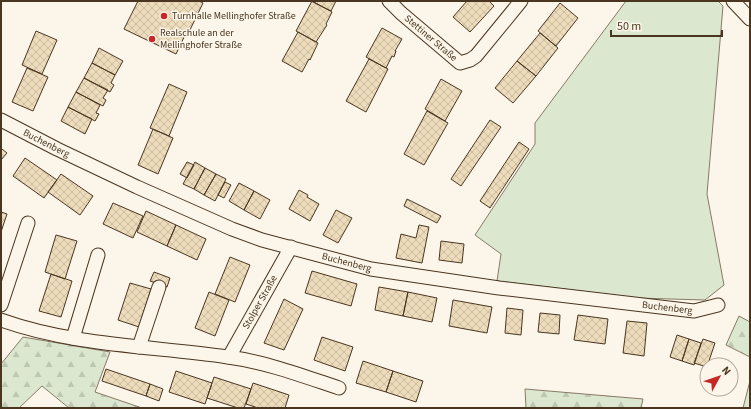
<svg xmlns="http://www.w3.org/2000/svg" width="751" height="409" font-family="'Source Sans 3',sans-serif">
<defs>
<pattern id="forest-firs" width="22" height="20" patternUnits="userSpaceOnUse"><rect width="22" height="20" fill="#dce7d0"/><path d="M5 1l3.5 6h-7zM16 11l3.5 6h-7z" fill="#bec7b2"/></pattern>
<pattern id="building-cross-hatch" width="8" height="8" patternUnits="userSpaceOnUse"><rect width="8" height="8" fill="#ecdcbc"/><path d="M0 0l8 8M0 8l8-8" fill="none" stroke="#ccbda1"/></pattern>
</defs>
<rect width="100%" height="100%" fill="#fbf6e9"/>
<!-- forest -->
<path fill="url(#forest-firs)" stroke="#887966" d="M739,316L750,322V357L726,345Z
M23,337L110,352L95,392L142,408H69L42,386L19,408H1V364Z
M750,381V408H743Z
M525,389L643,399L641,408H526Z"/>
<!-- park -->
<path fill="#dce7d0" stroke="#887966" d="M626,1H718L723,6L707,194L724,285L705,300L637,298L497,281L501,254L475,235L535,144V123Z"/>
<!-- building -->
<path fill="url(#building-cross-hatch)" stroke="#4a3520" d="M138,1H199L203,3L188,34L186,33L176,54L124,29Z
M311,1H336L331,11Z
M312,1L332,12L326,24L327,25L316,42L296,31Z
M467,1H489L494,6L470,32L453,17Z
M560,3L578,18L556,46L538,31Z
M382,28L402,39L395,51H396L394,57L392,56L386,68L366,57Z
M36,31L57,40L42,74L22,65Z
M298,32L318,43L310,60L309,59L302,72L282,61Z
M540,33L558,48L536,76L517,61Z
M99,48L123,61L115,75L92,63Z
M369,59L388,69L366,112L346,101Z
M517,61L536,76L513,103L495,88Z
M92,63L115,75L111,83L114,85L110,92L84,78Z
M27,68L48,77L33,111L12,102Z
M84,78L108,90L103,98L106,100L103,106L76,92Z
M441,79L462,91L445,121L425,109Z
M169,84L187,92L169,136L150,128Z
M76,92L100,105L96,113L99,114L95,121L68,107Z
M68,107L92,119L85,134L61,121Z
M427,111L448,123L424,165L404,154Z
M490,120L501,127L461,186L451,179Z
M153,129L173,138L158,174L138,165Z
M519,142L529,149L490,208L480,201Z
M2,149L7,153L1,160V150Z
M25,158L57,180L44,198L13,176Z
M187,162L194,165L187,178L180,174Z
M195,162L205,168L194,189L183,184Z
M205,168L216,174L204,195L194,189Z
M61,174L93,196L80,215L48,192Z
M216,174L226,179L215,201L204,195Z
M225,182L231,185L224,198L218,195Z
M239,183L254,191L244,210L229,201Z
M299,190L308,195L307,197L319,204L310,221L289,209Z
M254,191L270,200L260,219L244,210Z
M407,199L441,216L437,223L404,206Z
M113,203L143,216L133,238L103,224Z
M336,210L352,218L338,243L323,235Z
M146,211L176,225L167,246L137,232Z
M1,212L7,214L1,232Z
M176,225L206,239L197,260L167,246Z
M419,225L429,227L422,263L396,258L401,234L416,238Z
M56,235L77,241L65,279L45,272Z
M441,241L464,244L462,263L439,260Z
M230,257L250,265L235,302L215,294Z
M312,271L357,284L351,306L305,293Z
M154,272L170,278L167,287L150,281Z
M51,274L72,281L61,317L39,311Z
M130,283L151,289L139,327L118,320Z
M379,287L408,292L403,316L375,310Z
M209,292L229,300L215,336L195,328Z
M408,292L437,298L432,322L403,316Z
M284,299L303,309L284,350L264,343Z
M453,300L492,307L487,333L449,326Z
M507,308L523,310L521,335L505,333Z
M540,313L560,315L559,334L538,332Z
M578,315L608,319L605,344L574,340Z
M627,321L647,323L644,356L623,353Z
M677,335L689,339L682,361L670,357Z
M322,337L353,347L345,371L314,360Z
M689,339L701,343L694,365L682,361Z
M703,339L715,343L707,367L694,363Z
M363,361L393,371L386,392L356,383Z
M106,369L150,384L146,396L102,381Z
M176,371L212,383L205,404L169,392Z
M393,371L423,381L416,402L386,392Z
M214,377L251,389L244,408H238L207,398Z
M253,383L289,395L285,408H258L246,404Z
M150,384L163,389L159,401L146,396Z"/>
<g fill="none" stroke-linecap="round" stroke-linejoin="round">
<defs>
<g id="minor">
<path id="s1" d="M389,1L401,13L460,63L470,60L476,56L521,1"/>
<path d="M733,1L750,19"/>
<path id="s2" d="M1,120L57,149L137,187L232,229L262,240L371,269L499,288L694,311L718,305"/>
<path d="M1,305L28,223"/>
<path d="M1,320C74,346 152,346 228,357C266,362 303,376 339,388"/>
<path d="M73,338L98,255"/>
<path d="M139,347L159,287"/>
<path id="s3" d="M229,357L291,247"/>
</g>
</defs>
<!-- minor casing -->
<use href="#minor" stroke="#4a3520" stroke-width="15"/>
<!-- minor -->
<use href="#minor" stroke="#fbf6e9" stroke-width="13"/>
</g>
<!-- markers -->
<g fill="#c62828" stroke="#fbf6e9" stroke-width="1.5">
<circle cx="164" cy="16" r="4"/>
<circle cx="152" cy="39" r="4"/>
</g>
<g text-anchor="middle" dominant-baseline="central" stroke-width="3" stroke-linejoin="round" paint-order="stroke">
<!-- poi labels -->
<g font-size="10" fill="#4a3520" stroke="#fbf6e9" text-anchor="start">
<text x="172" y="16">Turnhalle Mellinghofer Straße</text>
<text x="160" y="33">Realschule an der<tspan x="160" dy="12">Mellinghofer Straße</tspan></text>
</g>
<!-- street labels -->
<g font-size="10" fill="#4a3520" stroke="#fbf6e9">
<text stroke="none"><textPath href="#s1" startOffset="56">Stettiner Straße</textPath></text>
<text stroke="none"><textPath href="#s2" startOffset="51">Buchenberg</textPath></text>
<text stroke="none"><textPath href="#s2" startOffset="375">Buchenberg</textPath></text>
<text stroke="none"><textPath href="#s3" startOffset="63">Stolper Straße</textPath></text>
<text stroke="none"><textPath href="#s2" startOffset="699">Buchenberg</textPath></text>
</g>
</g>
<!-- border -->
<rect width="751" height="409" fill="none" stroke="#4a3520" stroke-width="4"/>
<!-- north arrow -->
<g transform="translate(719 377) rotate(50)"><circle r="19" fill="#fbf6e9" stroke="#b4a999"/>
<path d="M0-3L7 15L0 10L-7 15Z" fill="#c62828"/>
<text y="-6" font-size="11" font-weight="bold" text-anchor="middle" fill="#4a3520">N</text>
</g>
<!-- scale -->
<path d="M611 30v6h111v-6" fill="none" stroke="#4a3520" stroke-width="2"/>
<text x="617" y="30" font-size="12" fill="#4a3520" stroke="#fbf6e9" stroke-width="3" paint-order="stroke">50 m</text>
</svg>
